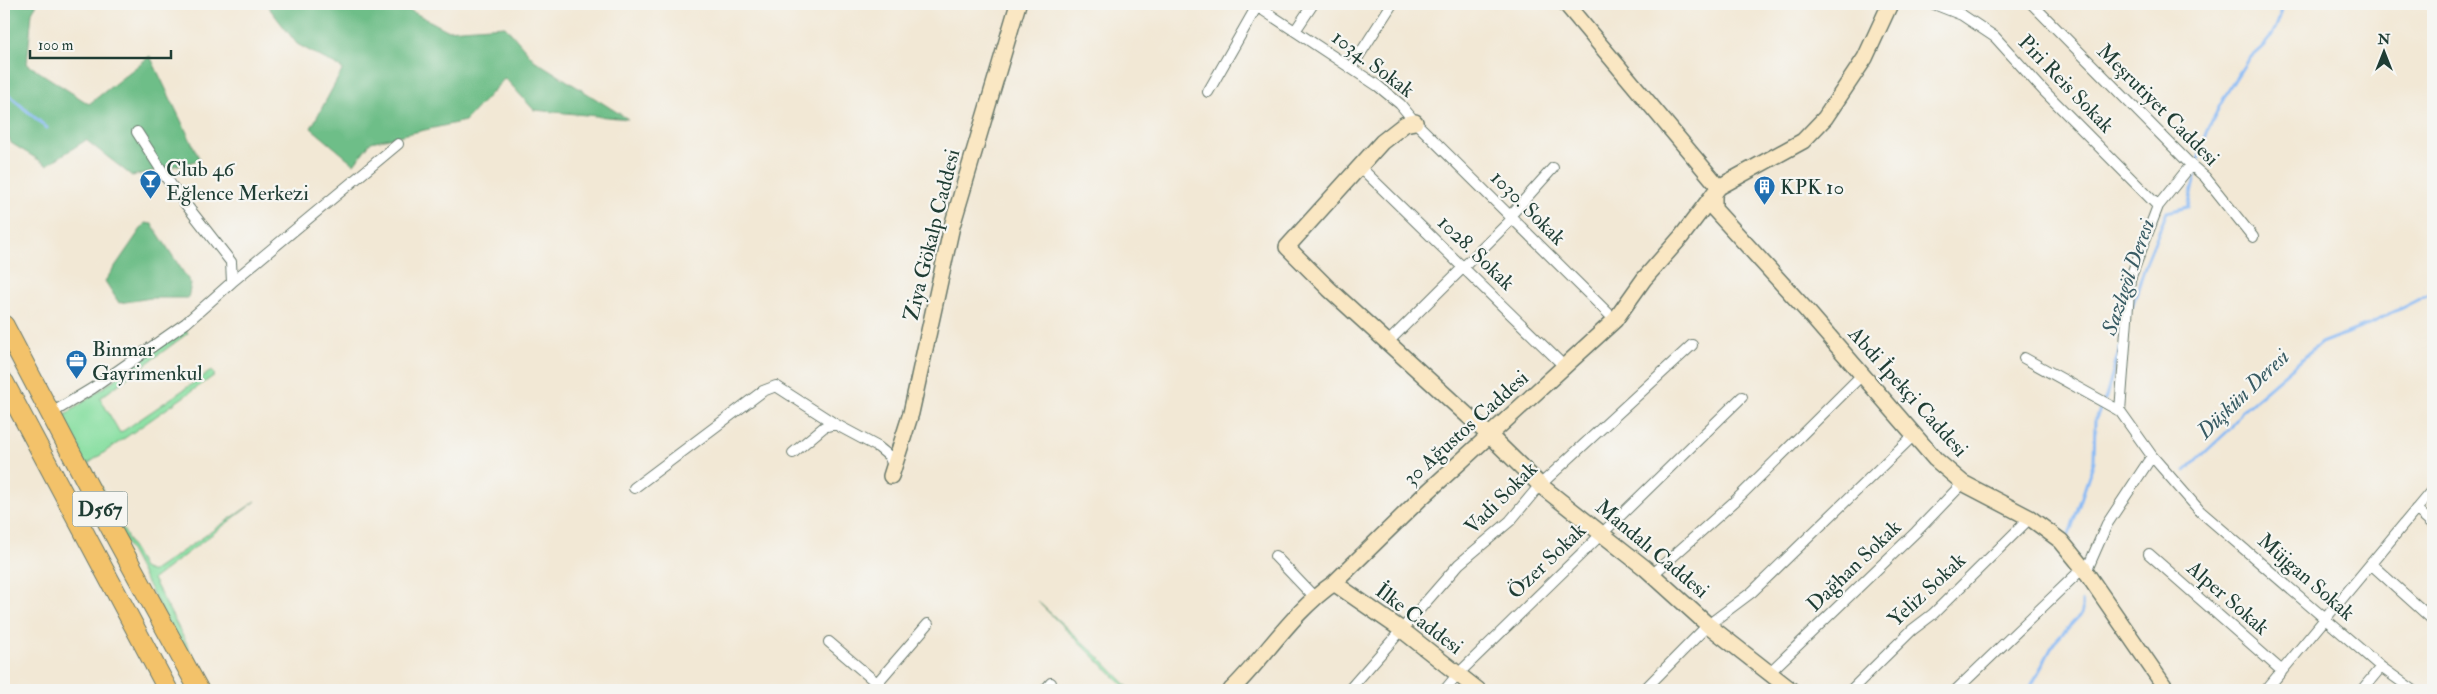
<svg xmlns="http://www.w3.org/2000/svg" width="2437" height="694" font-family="'IM FELL Double Pica',serif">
<rect width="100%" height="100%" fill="#f6f6f2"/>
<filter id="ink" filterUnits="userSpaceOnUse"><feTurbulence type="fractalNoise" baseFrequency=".02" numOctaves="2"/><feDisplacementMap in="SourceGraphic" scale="10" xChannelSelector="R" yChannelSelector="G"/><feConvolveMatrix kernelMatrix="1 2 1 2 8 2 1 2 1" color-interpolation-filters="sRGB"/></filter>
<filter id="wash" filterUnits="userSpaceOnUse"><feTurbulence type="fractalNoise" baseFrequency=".0096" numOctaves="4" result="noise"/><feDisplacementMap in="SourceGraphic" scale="20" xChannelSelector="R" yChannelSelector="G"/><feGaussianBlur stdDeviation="1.12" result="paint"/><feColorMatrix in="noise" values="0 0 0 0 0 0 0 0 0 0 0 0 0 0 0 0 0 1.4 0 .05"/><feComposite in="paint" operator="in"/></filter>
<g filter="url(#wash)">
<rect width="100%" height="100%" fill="#f2e8d5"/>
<!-- green -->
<path fill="#89dfa2" stroke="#548e6b" d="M185,329L188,333L100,398L120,433L211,371L215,375L89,463L143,568L152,572L256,501L153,579L211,690H203L61,418Z
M1037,601L1100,658L1131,690H1128Z"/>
<!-- forest -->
<path fill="#6ebe88" stroke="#467e5e" d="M4,4H37L32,12L27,64L89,104L150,56L200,160L132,176L86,140L47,165L11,143L4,125Z
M266,4H398L447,30L505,26L534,60L628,119L534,110L505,78L465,121L371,142L354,164L311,128L343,69L297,44Z
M145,223L152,224L191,284L188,298H151L119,303L105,281Z"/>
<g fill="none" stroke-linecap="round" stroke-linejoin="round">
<!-- stream -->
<path stroke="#88baf5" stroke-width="3" d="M4,91L47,128
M2197,166C2204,130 2224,95 2245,64C2249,57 2258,52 2264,45C2275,34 2280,19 2283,4
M2132,307L2146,263L2167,212L2188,207L2196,172
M2185,471L2230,429L2242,411L2321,343L2368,325L2433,292
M2069,535L2094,461L2095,420L2106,397L2120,347
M2029,690L2054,643L2082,613V601"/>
</g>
</g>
<g filter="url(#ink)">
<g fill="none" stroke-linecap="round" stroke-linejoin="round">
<defs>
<path id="street" d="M1934,4L1962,15L1995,37L2043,90L2158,206
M2032,4L2191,165L2205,177L2253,237
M1295,31L1313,4
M1351,68L1392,4
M1208,92L1257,6L1378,86L1400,104L1415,122L1615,320
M137,132L173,188L231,262L232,282
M2191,165L2158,206L2130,279L2120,411L2152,456L2200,511L2381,667L2413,690
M1360,167L1565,367
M1510,216L1553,168
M1388,342L1513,218
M2024,358L2120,411
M50,414L93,388L186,323L232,282L398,144
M793,453L824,427L835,424
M634,488L763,391L776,386L835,424L878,447L889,456L893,465
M2416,509L2433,524
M2149,554L2282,671
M1275,556L1315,598
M2372,565L2433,620
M2086,572L2107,524L2152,456
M1652,575L1735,501L1863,374
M829,642L885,690
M1769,673L1916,532L1963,483
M877,683L928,624
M1045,690L1051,683
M1349,690L1459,564L1510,521L1540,485L1692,345
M1445,690L1458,674L1742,397
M1644,690L1708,625L1752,592L1914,435
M1851,690L1912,630L1933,614L2030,518
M1956,690L2083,568
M2266,690L2433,489
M2362,690L2381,667"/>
<path id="secondary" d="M1566,4L1719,187
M1415,122L1405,124L1382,142L1287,247L1329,289L1490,436L1540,485L1645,568L1708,625L1791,690
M1714,193V209L1808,312L1935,459L1963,483L2030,518L2061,541L2083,568L2167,690
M891,476L911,413L952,226L1018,4
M1334,583L1402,630L1478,690
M1231,690C1266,656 1293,611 1334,583L1421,498L1615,320L1644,279L1681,237L1719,187L1803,141L1825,118L1865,58L1890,4"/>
<path id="highway" d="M4,325L110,527L199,690
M4,382L168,690"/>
</defs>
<!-- street casing -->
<use href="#street" stroke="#69796c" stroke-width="12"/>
<!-- secondary casing -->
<use href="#secondary" stroke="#69796c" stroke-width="18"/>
<!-- highway casing -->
<use href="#highway" stroke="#69796c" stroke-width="21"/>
<!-- street -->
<use href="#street" stroke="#fff" stroke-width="10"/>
<!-- secondary -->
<use href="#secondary" stroke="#fae7c3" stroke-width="15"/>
<!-- highway -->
<use href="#highway" stroke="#f3c26a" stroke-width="19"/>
</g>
</g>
<!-- icons -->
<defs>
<symbol id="bar-pin" viewBox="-11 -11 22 30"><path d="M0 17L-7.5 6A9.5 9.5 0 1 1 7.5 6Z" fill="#1f6fb2" stroke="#f6f6f2"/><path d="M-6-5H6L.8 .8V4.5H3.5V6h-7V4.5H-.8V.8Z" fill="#fff"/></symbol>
<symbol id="building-pin" viewBox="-11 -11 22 30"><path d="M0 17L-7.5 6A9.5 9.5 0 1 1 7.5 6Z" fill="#1f6fb2" stroke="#f6f6f2"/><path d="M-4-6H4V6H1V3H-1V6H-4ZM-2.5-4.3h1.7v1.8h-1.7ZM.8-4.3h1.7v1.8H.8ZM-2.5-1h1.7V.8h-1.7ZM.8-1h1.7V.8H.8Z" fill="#fff"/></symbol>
<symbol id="office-pin" viewBox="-11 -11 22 30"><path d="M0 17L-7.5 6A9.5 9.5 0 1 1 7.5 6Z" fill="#1f6fb2" stroke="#f6f6f2"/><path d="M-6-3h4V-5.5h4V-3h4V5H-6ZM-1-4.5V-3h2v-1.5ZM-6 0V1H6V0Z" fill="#fff"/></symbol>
</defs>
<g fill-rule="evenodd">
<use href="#bar-pin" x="138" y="168" width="25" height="34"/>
<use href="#building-pin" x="1752" y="174" width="25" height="34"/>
<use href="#office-pin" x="64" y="348" width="25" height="34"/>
</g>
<g text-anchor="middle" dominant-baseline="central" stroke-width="4.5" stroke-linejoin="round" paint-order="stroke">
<!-- shield labels -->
<rect fill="#f6f6f2" stroke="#60746d" stroke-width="1" x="72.5" y="491.5" width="55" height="35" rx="4"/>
<g font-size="20" font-weight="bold" fill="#1f3d34">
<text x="100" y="509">D567</text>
</g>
<!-- street labels -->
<g font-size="21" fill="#1f3d34" stroke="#f6f6f2">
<text transform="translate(1373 64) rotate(37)">1034. Sokak</text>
<text transform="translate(2066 84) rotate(46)">Piri Reis Sokak</text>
<text transform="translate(2158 105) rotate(45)">Meşrutiyet Caddesi</text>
<text transform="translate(1528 208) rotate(45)">1030. Sokak</text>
<text transform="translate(932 235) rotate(-76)">Ziya Gökalp Caddesi</text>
<text transform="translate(1476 253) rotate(44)">1028. Sokak</text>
<text transform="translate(1908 392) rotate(48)">Abdi İpekçi Caddesi</text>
<text transform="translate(1466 428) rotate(-42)">30 Ağustos Caddesi</text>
<text transform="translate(1501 498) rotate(-45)">Vadi Sokak</text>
<text transform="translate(1652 549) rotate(40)">Mandalı Caddesi</text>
<text transform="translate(1547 561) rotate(-44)">Özer Sokak</text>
<text transform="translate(1854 566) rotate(-44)">Dağhan Sokak</text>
<text transform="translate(2306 577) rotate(41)">Müjgan Sokak</text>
<text transform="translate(1927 590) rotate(-43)">Yeliz Sokak</text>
<text transform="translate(2228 598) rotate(41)">Alper Sokak</text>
<text transform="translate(1419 619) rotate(37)">İlke Caddesi</text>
</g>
<!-- poi labels -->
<g font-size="21" fill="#1f3d34" stroke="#f6f6f2" text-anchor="start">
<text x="166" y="169">Club 46<tspan x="166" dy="24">Eğlence Merkezi</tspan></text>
<text x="1780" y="187">KPK 10</text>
<text x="92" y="349">Binmar<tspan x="92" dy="24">Gayrimenkul</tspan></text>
</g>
<!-- water labels -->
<g font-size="22" font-style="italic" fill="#395c64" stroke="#f6f6f2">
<text transform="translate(2128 277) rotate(-71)">Sazlıgöl Deresi</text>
<text transform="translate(2243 394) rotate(-44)">Düşkün Deresi</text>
</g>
</g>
<!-- margin -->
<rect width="2437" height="694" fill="none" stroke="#f6f6f2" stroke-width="20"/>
<!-- north arrow -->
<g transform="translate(2384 52)" stroke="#f6f6f2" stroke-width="4" paint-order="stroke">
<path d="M0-4L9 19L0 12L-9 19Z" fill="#1f3d34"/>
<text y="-8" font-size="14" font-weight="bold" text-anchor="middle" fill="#1f3d34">N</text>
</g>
<!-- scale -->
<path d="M30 50v8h141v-8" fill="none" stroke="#1f3d34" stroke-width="2.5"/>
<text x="38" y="50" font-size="15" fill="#1f3d34" stroke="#f6f6f2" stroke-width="4" paint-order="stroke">100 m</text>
</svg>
